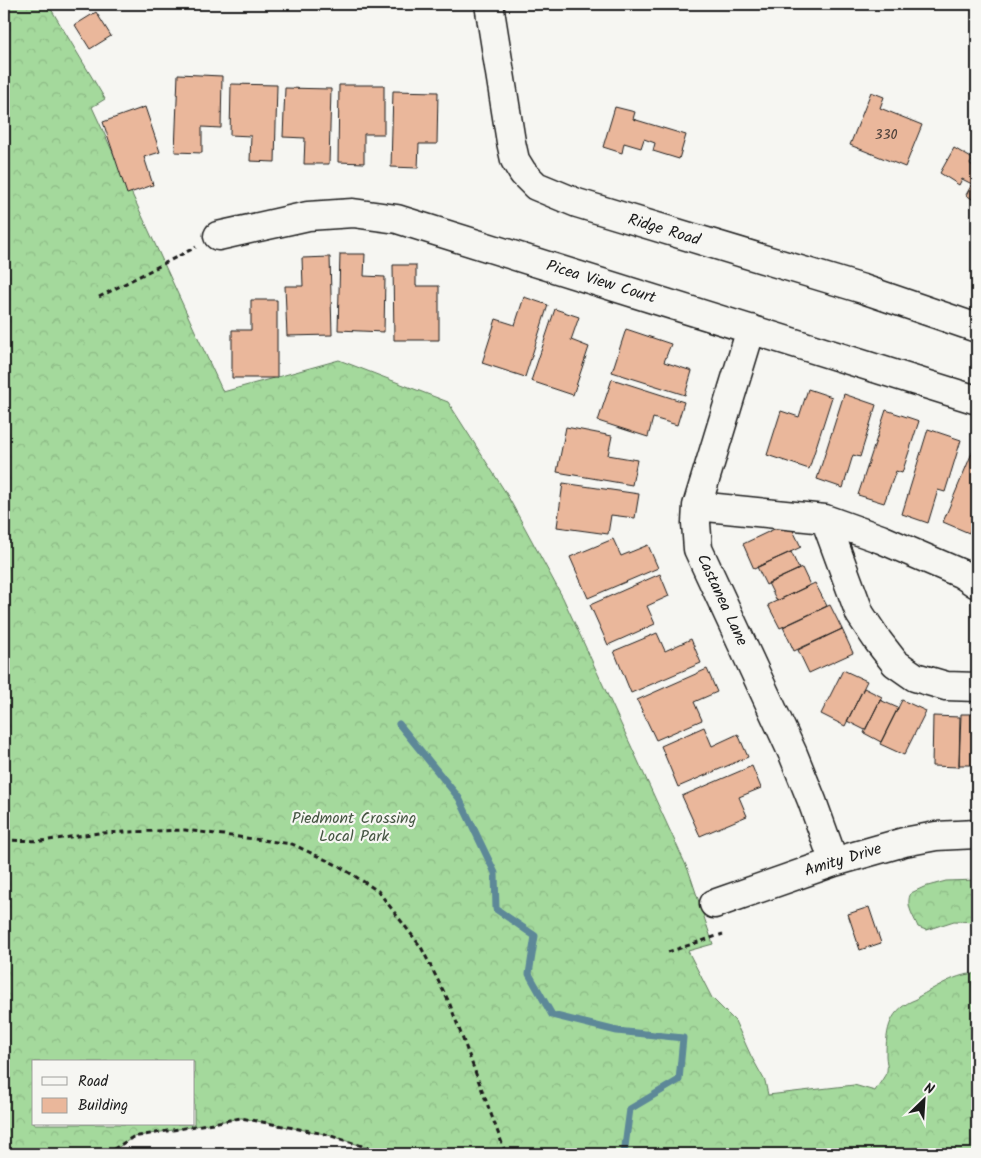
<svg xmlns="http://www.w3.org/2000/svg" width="981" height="1158" font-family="Kalam,sans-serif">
<defs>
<pattern id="forest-crowns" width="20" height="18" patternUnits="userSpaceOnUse" patternTransform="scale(1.25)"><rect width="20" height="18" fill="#a4d99c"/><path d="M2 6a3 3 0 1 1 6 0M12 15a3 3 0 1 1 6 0" fill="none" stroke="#8dba86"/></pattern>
</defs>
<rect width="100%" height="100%" fill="#f6f6f2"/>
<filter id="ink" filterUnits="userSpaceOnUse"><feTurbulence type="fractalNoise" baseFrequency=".02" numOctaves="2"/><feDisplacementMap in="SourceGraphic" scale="10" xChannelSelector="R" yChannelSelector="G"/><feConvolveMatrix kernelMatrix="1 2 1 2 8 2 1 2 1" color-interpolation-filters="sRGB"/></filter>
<g filter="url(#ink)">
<!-- forest -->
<path fill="url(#forest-crowns)" stroke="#607a5c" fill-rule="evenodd" d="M4,4H48L105,99L92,107L223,392L339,360L448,402L506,493L563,598L689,872L713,944L688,951L712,998L735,1021L751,1056L765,1081L768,1095L854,1085L875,1091C877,1087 886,1075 887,1071C888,1067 886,1060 886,1056C886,1029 889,1009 917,999L918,997C935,988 958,972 977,974V1154H387L325,1134L241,1118L133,1137L109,1154H4ZM34,1062H194V1124H34Z
M977,880V922L954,921L926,930L918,927C913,915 905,905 911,893L924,887L946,881Z"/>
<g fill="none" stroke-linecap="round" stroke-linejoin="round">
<!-- stream -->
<path stroke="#5d8898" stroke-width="7" d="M399,724L459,798L495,873L496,909L535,936L529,974L552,1015L617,1031L683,1038L679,1080L630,1109L624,1154"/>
</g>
<!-- building -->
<path fill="#eab79b" stroke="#1c1c1c" d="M96,12L111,36L90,49L75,25Z
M178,74L222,76L221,128L202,127V153L175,152Z
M231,84L277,85L275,162L250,161L251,136L230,135Z
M339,85H384V134H364V163L338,162Z
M285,88L331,89L329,164H304L305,138L283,137Z
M393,91L438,92L437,144H419L418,168L391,167Z
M871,92L884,97L880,108L922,125L905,167L850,145Z
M145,107L160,152L144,157L153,185L127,194L103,122Z
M615,107L635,112L633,119L686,135L679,159L653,151L655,143L644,139L641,148L624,143L622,153L603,147Z
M954,148L973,159L970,164L977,168V202L966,195L972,184L962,179L959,185L940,173Z
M340,254H365L364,276L385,277L384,332L338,330Z
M330,257L332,335L287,336L285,286H303L302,258Z
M393,265H416V286H439V340H394Z
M524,297L548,305L525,377L482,363L496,319L515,325Z
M251,300H277V378H232V330H251Z
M555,309L579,317L571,340L589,347L573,395L531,381Z
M626,329L671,344L664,362L692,371L685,395L612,372Z
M612,379L684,402L677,425L653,418L648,437L598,421Z
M808,389L832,397L809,469L767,455L781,411L799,417Z
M844,394L876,405L860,457L853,455L843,488L817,479Z
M886,410L919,421L902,473L896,471L884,503L858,495Z
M566,427L612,436L608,455L637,460L632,485L557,472Z
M928,429L961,440L945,492L938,490L928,523L902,514Z
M977,441V513L969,533L943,522Z
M563,483L639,494L635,518L611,515L608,534L557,527Z
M789,522L801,547L754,569L743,544Z
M613,539L621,556L648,545L658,568L588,598L570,557Z
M791,552L799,569L766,585L757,567Z
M802,568L810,585L777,601L768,583Z
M660,574L669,596L647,606L655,624L608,645L590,605Z
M815,583L827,606L780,628L768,605Z
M830,605L842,629L794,651L783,627Z
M842,629L853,653L809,673L798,650Z
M657,633L665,651L691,639L701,663L631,693L614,651Z
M707,669L717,692L694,702L702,720L656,740L637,700Z
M843,670L867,681L845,726L821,714Z
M864,688L882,697L865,730L847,721Z
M880,700L898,708L881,742L864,733Z
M902,700L926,711L904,755L880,744Z
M961,714H977V765H959Z
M933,716L960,717L959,767L932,766Z
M704,727L712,746L738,734L748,757L678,787L661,746Z
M752,766L761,788L739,797L747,816L700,836L682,796Z
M869,907L881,943L860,950L848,914Z"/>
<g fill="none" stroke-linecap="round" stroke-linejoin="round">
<defs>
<path id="minor" d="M489,4L511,142L515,160L523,173L536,186L577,203L863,289L977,328
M218,236L308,216L353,213L397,219L977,400
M751,329L697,506L696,523L698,549L793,754L812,801L834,862
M697,506L825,519L881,539L962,574L977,584
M825,519L860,614L878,641L895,663L915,677L946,686L977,687
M714,904L834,862L904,842L936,836L977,834"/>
</defs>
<!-- minor casing -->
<use href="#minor" stroke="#1c1c1c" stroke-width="31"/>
<!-- path -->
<path stroke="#1c1c1c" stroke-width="3" stroke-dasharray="5 4" stroke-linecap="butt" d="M99,297L196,247
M4,840L41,841L99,833L185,830L292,844L339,866L378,891L421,947L449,1002L506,1154
M668,952L723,934
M106,1154L133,1137L241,1118L325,1134L387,1154"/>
<!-- minor -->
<use href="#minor" stroke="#f6f6f2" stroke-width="28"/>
</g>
</g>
<g text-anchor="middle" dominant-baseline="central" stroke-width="4.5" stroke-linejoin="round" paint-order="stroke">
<!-- number labels -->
<g font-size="14" fill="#50433c">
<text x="886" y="135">330</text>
</g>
<!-- street labels -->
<g font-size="16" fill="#1c1c1c" stroke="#f6f6f2">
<text transform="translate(664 230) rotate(17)">Ridge Road</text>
<text transform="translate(601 282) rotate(17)">Picea View Court</text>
<text transform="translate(722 600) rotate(65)">Castanea Lane</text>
<text transform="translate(843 860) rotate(-17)">Amity Drive</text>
</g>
<!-- park labels -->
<g font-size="16" fill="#455542" stroke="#f6f6f2">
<text x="354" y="818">Piedmont Crossing<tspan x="354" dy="18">Local Park</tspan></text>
</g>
</g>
<!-- margin -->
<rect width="981" height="1158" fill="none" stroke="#f6f6f2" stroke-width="20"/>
<rect x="10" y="10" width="961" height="1138" fill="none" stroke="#1c1c1c" stroke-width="2" filter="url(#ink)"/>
<!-- legend -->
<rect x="32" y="1060" width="162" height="65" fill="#f6f6f2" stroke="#9f9f9c"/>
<rect x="42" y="1077" width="25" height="8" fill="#f6f6f2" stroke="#9f9f9c"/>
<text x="78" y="1086" font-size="15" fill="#1c1c1c">Road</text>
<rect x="42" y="1098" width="25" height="15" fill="#eab79b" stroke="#9f9f9c"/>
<text x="78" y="1110" font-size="15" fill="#1c1c1c">Building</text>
<!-- north arrow -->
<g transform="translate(924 1100) rotate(25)" stroke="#f6f6f2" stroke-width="4" paint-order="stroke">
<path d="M0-4L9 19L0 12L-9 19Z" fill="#1c1c1c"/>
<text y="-8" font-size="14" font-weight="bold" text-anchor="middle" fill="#1c1c1c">N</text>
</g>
</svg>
